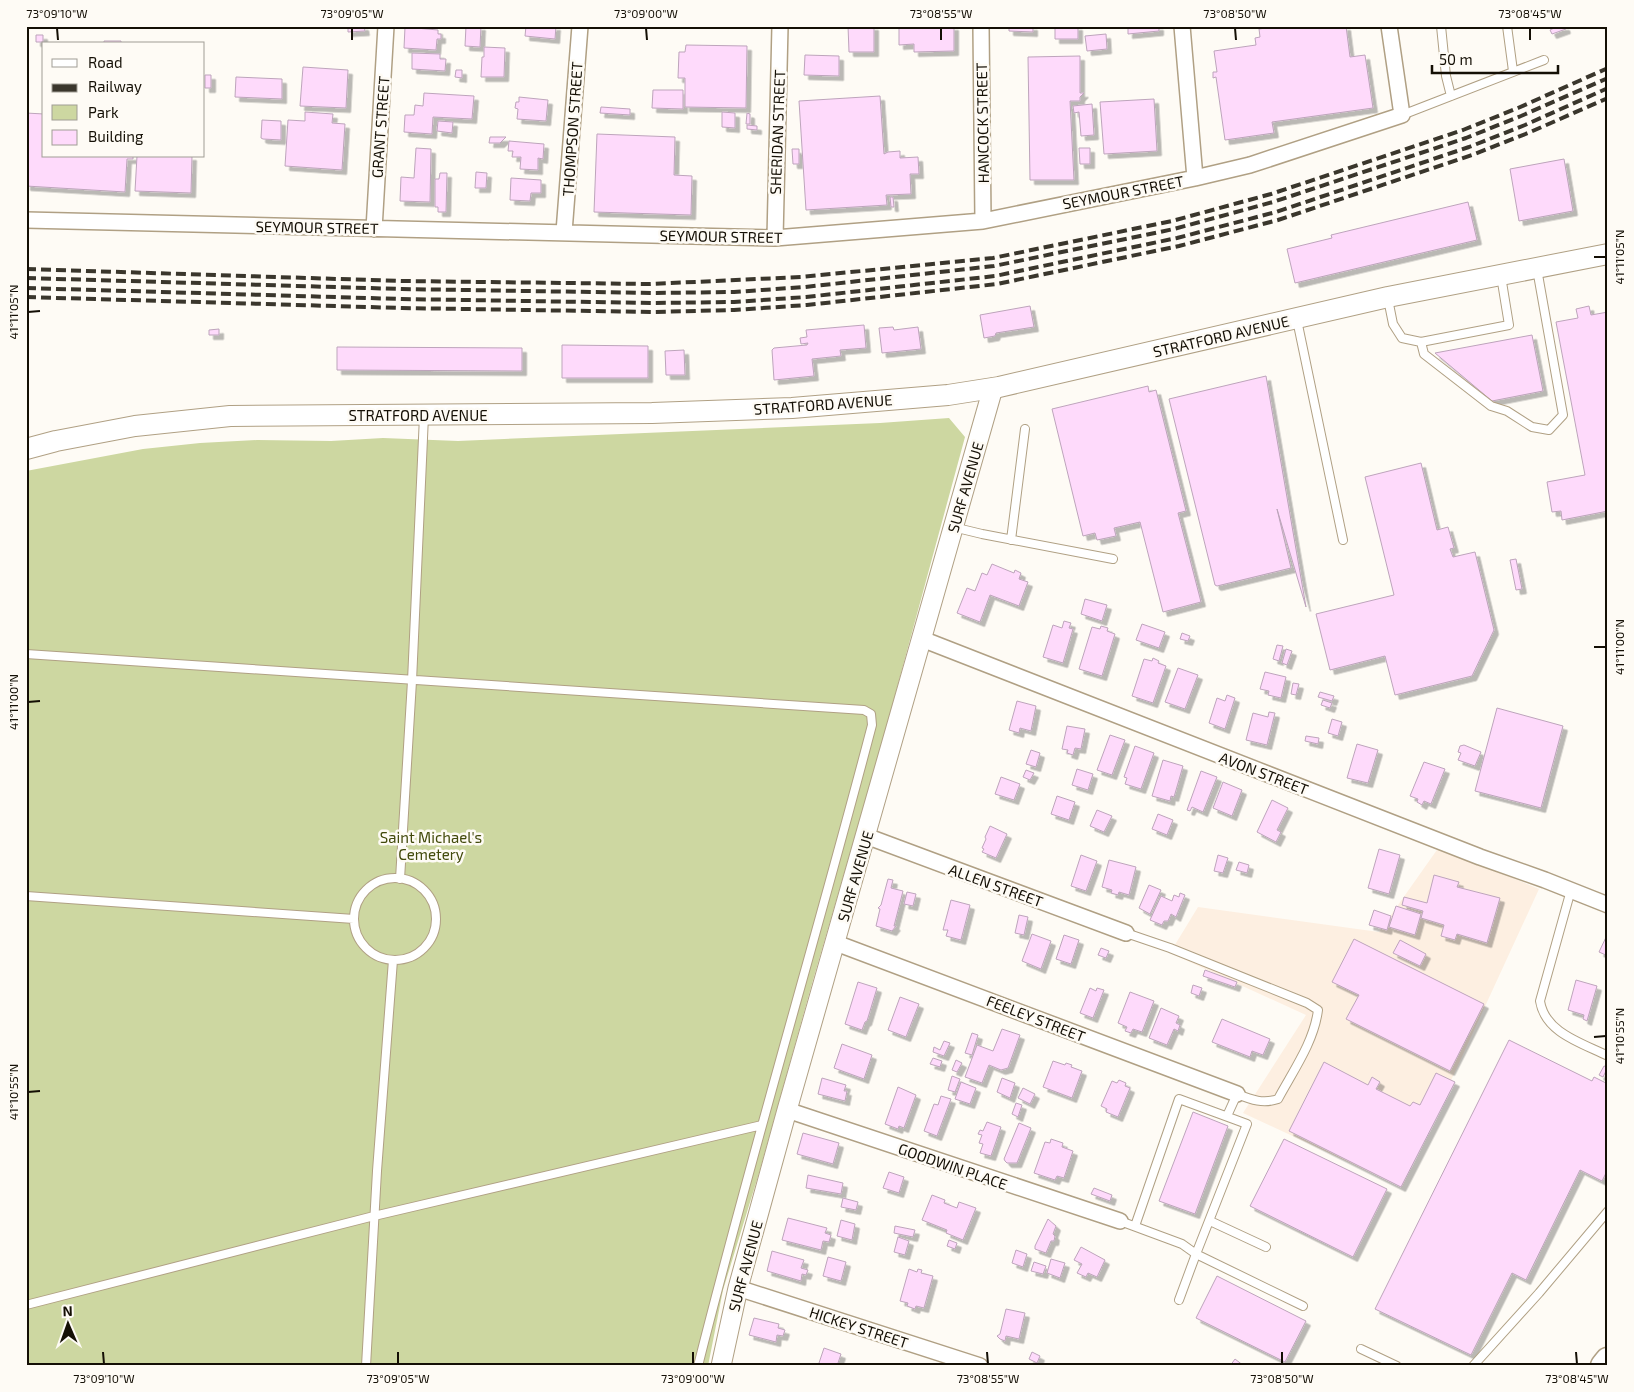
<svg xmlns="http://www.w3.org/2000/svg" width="1634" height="1392" font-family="'Exo 2',sans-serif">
<defs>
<filter id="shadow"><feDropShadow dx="4.5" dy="4.5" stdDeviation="0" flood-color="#0004"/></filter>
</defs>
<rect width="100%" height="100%" fill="#fefbf5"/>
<!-- commercial -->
<path fill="#fdefe1" d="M1439,847L1539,889L1402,1187L1243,1113L1306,1015L1170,953L1198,907L1379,932Z"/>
<!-- green -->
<path fill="#cdd7a1" d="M949,418L965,437L882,743L813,980L759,1173L723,1290L708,1366H26V471L143,449L200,443L257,440L331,441L383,438L458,441L880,423Z"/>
<!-- building -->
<path fill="#fedafb" stroke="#bda4bb" filter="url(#shadow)" d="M348,26H364L365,31L348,32Z
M466,26H481L480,47L465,46Z
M526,26H556L555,39L525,36Z
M848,26H874V52H849Z
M954,26V51L914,52V44L899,45V27Z
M1009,26H1033V32L1009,31Z
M1055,26H1078V39H1055Z
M1128,26H1159V31L1128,34Z
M1279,26H1346L1350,57L1365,55L1373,108L1272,122L1274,133L1225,140L1216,77L1213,78V72H1217L1214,51L1256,45L1255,38L1260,37L1259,29Z
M1558,26H1565L1566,29L1552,34L1550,30Z
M405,27L438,30V34H441V39H437L436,50L404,48Z
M1106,34L1107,49L1087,51L1085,36Z
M36,35H43V42H36Z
M104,41H121V44H104Z
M686,45L747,46L746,108L685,107V78H678L679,52H685Z
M484,47L505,48L504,77H481L482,57H484Z
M412,53L440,54V59H446L445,71L412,69Z
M805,55L839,56V76L804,75Z
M1080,56V93H1084L1080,97V101H1070L1074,180H1030L1028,57Z
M303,67L348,70L346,108L300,106Z
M456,70H462V78L455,77Z
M205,75H211V88H205Z
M236,77L282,79V99L235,97Z
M653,90H683V109L652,108Z
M424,93L474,96L472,119L433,117L432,134L404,132L405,115H414L415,105L423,106Z
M880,96L884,154L888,152L900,151V158L918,157L919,174H910L911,194L886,195L887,205L806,210L799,101Z
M519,97L548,100L546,121L517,119L518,109L515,108L516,102H519Z
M1154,99L1157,151L1104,154L1100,102Z
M1092,104L1094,135L1081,136L1079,112L1074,113L1073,106Z
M601,107L630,109V115L600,113Z
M305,112L333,114L332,123L345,124L342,170L285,166L288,120L305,121Z
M722,112L735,113V128L722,127Z
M26,113L44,114V156H133V159H127L125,192L26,186Z
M747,113L750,114V124H746Z
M262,120L281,121V140L263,139L261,138Z
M438,121L453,122L452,133L437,131Z
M747,125L757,126V130L747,129Z
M597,134L675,137L674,175L692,176L691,215L594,212Z
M490,137H506L500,143H489Z
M509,141L544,144L543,159L538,158V170L520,169L521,157H512L513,151H508Z
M416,148L431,149L430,202L400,201L401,177L414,178Z
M1079,148H1090V164H1080Z
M792,149H799V164H793Z
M137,156H192L191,193L135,191Z
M1564,159L1573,211L1519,221L1510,169Z
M476,172L487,173L486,188H475Z
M440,173H447L446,212H438V207H435V179H439Z
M511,178L541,180V193H531L530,201L510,200Z
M890,197H893L894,207H891Z
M1468,202L1477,240L1295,283L1287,249L1332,238L1331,235Z
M1030,306L1034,327L996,333L995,336L984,338L980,315Z
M1589,306L1591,315L1608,312V511L1562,520L1561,511L1552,512L1547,482L1585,475L1556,322L1578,318L1576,309Z
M864,325L866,348L840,350L841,356L812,359L814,376L774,380L772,350L774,348L807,345L808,343L801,344L800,338L807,337L806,330Z
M893,327L894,330L918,327L921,349L882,353L879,328Z
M219,329V335H209V330Z
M1532,335L1543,391L1492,401L1435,353Z
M562,345L648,346V378H562Z
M337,347L522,348V371L337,370Z
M684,350L685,375H666L665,351Z
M1266,376L1306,607L1277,509L1291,568L1217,586L1215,585L1169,399Z
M1148,386L1149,392L1156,390L1186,511L1178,513L1201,602L1163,612L1140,522L1114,528L1116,536L1097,540L1095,533L1083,536L1052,409Z
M1421,463L1437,530L1448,527L1454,548L1450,549L1453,557L1475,552L1494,630L1472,676L1395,695L1385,656L1330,670L1316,614L1394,595L1365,477Z
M1516,559L1522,589L1516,590L1510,560Z
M992,564L1014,573L1015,570L1021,573L1019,579L1028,582L1019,606L990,595L980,622L957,613L967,588L975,591L982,573L987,575Z
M1085,599L1107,605L1102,621L1081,614Z
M1064,621L1071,623L1069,628L1073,629L1063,663L1043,657L1053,625L1062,628Z
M1142,624L1165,632L1159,648L1136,640Z
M1101,626L1108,628L1107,631L1115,634L1102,676L1079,669L1092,627L1100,629Z
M1182,633L1190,636L1188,641L1180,639Z
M1277,645L1283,646L1279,661L1273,659Z
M1286,649L1292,651L1287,665L1282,663Z
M1153,658L1159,661L1158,663L1166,666L1153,703L1132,696L1144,659L1152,661Z
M1178,668L1198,675L1185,709L1165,702Z
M1265,672L1286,677L1281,698L1268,695L1269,691L1260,689Z
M1293,683L1299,684L1296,695L1291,694Z
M1320,692L1334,696L1332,701L1318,697Z
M1227,695L1235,698L1225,729L1209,723L1217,698L1225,701Z
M1323,700L1332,703L1330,708L1321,705Z
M1017,701L1036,706L1031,731L1020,728L1019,733L1009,730Z
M1497,708L1563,726L1541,808L1475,791Z
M1269,712L1275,713L1267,745L1246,740L1253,713L1268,717Z
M1332,719L1342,722L1338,736L1328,733Z
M1067,726L1085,729L1081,749L1075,748L1073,755L1067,753L1068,750L1062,749Z
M1110,735L1125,740L1112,775L1097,770Z
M1306,736L1319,738L1318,744L1305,741Z
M1357,744L1378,750L1368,783L1347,778Z
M1464,745L1481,752L1475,766L1458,760L1461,753L1458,752L1460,746Z
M1135,746L1154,753L1141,789L1125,784L1127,778L1124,777Z
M1031,750L1040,753L1036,767L1026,764Z
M1163,760L1183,766L1174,797L1171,796L1170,801L1152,796Z
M1424,762L1445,769L1431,804L1424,801L1422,805L1417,802L1418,799L1410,796Z
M1077,769L1093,774L1088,790L1072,785Z
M1026,770L1034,773L1030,780L1023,777Z
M1201,771L1217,777L1203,812L1192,807L1190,811L1187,810Z
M1001,777L1020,784L1014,800L995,794Z
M1223,782L1242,790L1232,816L1213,808Z
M1057,796L1075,802L1069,820L1051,814Z
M1272,800L1288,808L1277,830L1281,832L1276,842L1257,832Z
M1097,810L1112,816L1104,832L1090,826Z
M1158,814L1173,820L1167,835L1152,829Z
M990,826L1007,834L996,858L982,852L984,849L982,848L986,839L985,837Z
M1379,849L1400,855L1389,894L1368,888Z
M1081,855L1097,861L1086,891L1071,886Z
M1218,855L1228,858L1223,873L1214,871Z
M1109,860L1136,867L1129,895L1119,892L1118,895L1111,893L1112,890L1102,887Z
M1239,862L1249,865L1247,873L1236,870Z
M1434,875L1459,882L1457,887L1500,898L1487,943L1457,934L1455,940L1441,936L1444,925L1421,918L1423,911L1402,905L1404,897L1427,903Z
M888,879L893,880L891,888L903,891L894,926H896L892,931L876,926L880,909L878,908L881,905Z
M1149,885L1161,890L1150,914L1139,908Z
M907,892L916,894L913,906L904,904Z
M1180,893L1185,895L1176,917L1171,914L1168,921H1164L1162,925L1150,920L1161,896L1172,901L1174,895L1179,897Z
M951,900L970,905L961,940L946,936L948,930H943Z
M1396,906L1421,914L1415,935L1389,927Z
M1374,910L1391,916L1387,930L1369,925Z
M1019,915L1028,917L1024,935L1015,933Z
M1608,933V956L1599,952Z
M1032,934L1051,941L1041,969L1022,961Z
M1064,935L1079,940L1071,964L1056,959Z
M1354,939L1484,1004L1450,1071L1346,1019L1359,995L1332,982Z
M1400,940L1426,954L1420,966L1393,953Z
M1101,948L1109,951L1106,958L1098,955Z
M1205,970L1237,982L1235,987L1203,976Z
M1576,980L1597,986L1587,1021L1583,1019L1584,1015L1568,1010Z
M858,982L877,988L867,1021L865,1022L862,1030L845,1024Z
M1193,985L1202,988L1199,996L1191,993Z
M1090,988L1096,991L1097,988L1104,990L1093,1018L1080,1013Z
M1130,992L1154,1001L1142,1032L1133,1029L1131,1033L1125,1031L1127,1027L1118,1023Z
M900,997L919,1004L906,1037L888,1030Z
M1161,1008L1179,1016L1176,1023L1180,1025L1178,1031L1174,1029L1167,1045L1149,1038Z
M1222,1019L1270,1039L1263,1055L1252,1051L1250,1057L1212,1042Z
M1002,1029L1020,1035L1008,1068L1001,1070L989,1065L982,1083L965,1077L977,1045L993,1051Z
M972,1033L978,1035L972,1055L965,1053Z
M1509,1040L1592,1081L1594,1077L1608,1084V1169L1602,1181L1580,1170L1526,1280L1512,1273L1471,1355L1375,1309Z
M944,1041L950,1043L944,1056L933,1052L934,1047L940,1050Z
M842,1044L872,1055L864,1079L834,1068Z
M933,1058L942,1061L940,1067L930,1064Z
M956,1060L962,1063L957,1072L952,1070Z
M1053,1061L1065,1065L1066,1063L1072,1065L1071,1067L1082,1071L1072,1098L1043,1087Z
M1324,1062L1368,1085L1372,1077L1380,1082L1376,1089L1410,1106L1413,1102L1420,1105L1436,1073L1455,1082L1401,1187L1289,1131Z
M1604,1066L1608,1067L1603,1077L1599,1075Z
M952,1076L960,1079L955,1092L948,1090Z
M822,1078L846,1085L844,1091H847L845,1101L818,1094Z
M1002,1078L1015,1083L1010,1098L997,1092Z
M1119,1080L1126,1083L1125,1086L1130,1088L1118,1117L1106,1112L1107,1109L1101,1106L1112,1081L1117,1083Z
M961,1082L976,1088L970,1104L955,1099Z
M898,1087L916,1095L904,1128L899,1126L898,1129L885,1124Z
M1023,1088L1035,1094L1030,1104L1018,1098Z
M941,1096L951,1099L937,1136L924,1131L934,1104L938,1105Z
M1016,1103L1022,1105L1018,1117L1012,1114Z
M1193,1112L1228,1126L1195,1214L1159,1201Z
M987,1122L1001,1127L991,1156L980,1153L983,1144L979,1143L982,1135L978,1134L980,1130L983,1131Z
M1019,1123L1031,1128L1017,1163H1007L1005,1161L1004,1159Z
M803,1133L839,1143L833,1164L797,1154Z
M1051,1139L1063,1143L1062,1147L1073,1151L1064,1178L1057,1176L1055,1180L1034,1173L1045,1142L1050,1143Z
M1284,1139L1387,1189L1353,1257L1250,1206Z
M889,1172L904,1177L899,1193L883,1188Z
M808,1175L843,1183L841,1194L806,1188Z
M1094,1188L1112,1195L1110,1201L1091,1194Z
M932,1195L945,1200L944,1203L957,1208L959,1202L976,1208L963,1240L946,1233L947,1230L922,1220Z
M843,1198L858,1202L856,1210L841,1207Z
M788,1218L827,1228L825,1233L831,1235L829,1242L823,1241L821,1250L782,1240Z
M1048,1219L1056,1226L1053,1234L1055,1236L1054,1241H1051L1046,1253L1035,1249V1246Z
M841,1220L855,1224L852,1240L837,1236Z
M895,1226L915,1230L913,1237L894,1233Z
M898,1237L909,1241L905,1255L894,1252Z
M949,1240L957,1243L955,1249L947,1246Z
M1081,1247L1105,1260L1097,1277L1088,1273L1086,1277L1077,1273L1082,1264L1074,1260Z
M1016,1250L1027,1254L1023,1267L1012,1263Z
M772,1251L804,1260L801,1268L808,1270L806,1275L802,1274L801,1281L767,1271Z
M828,1257L846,1262L841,1281L823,1276Z
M1051,1259L1065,1263L1060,1278L1047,1273Z
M1034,1262L1046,1266L1043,1274L1031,1271Z
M909,1269L917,1272L918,1269L922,1270L921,1273L933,1276L924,1308L916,1306L915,1309L907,1306L908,1303L900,1301Z
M1217,1276L1306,1321L1285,1362L1196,1318Z
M1006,1309L1025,1313L1019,1339L1006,1336L1005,1341L1000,1339L997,1336L1000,1334Z
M754,1318L779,1324L778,1328L785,1330L783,1336L777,1335L776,1342L749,1335Z
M824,1348L841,1354L837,1366H818Z
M1032,1352L1040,1356L1037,1363L1029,1359Z
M1235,1359L1244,1366H1230Z"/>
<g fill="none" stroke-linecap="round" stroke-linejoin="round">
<defs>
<path id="service" d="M1441,26L1446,76L1451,96
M1507,26L1513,71
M1402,115L1544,60
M1388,299L1393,324L1402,338L1421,342L1509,325L1501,276
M1297,320L1343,540
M1421,342L1424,354L1491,406L1507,411L1532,427L1549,430L1563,415L1537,269
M953,527L982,534L1113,559
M1011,540L1025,429
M26,654L864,710L871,714L872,725C816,939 752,1151 698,1366
M354 919a41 41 0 1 1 82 0a41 41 0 1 1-82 0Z
M400,879L412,681L424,416
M1571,890L1540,1001C1545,1033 1582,1043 1608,1056
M26,896L354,919
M1126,933L1170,948L1307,1003L1318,1010C1314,1042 1293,1071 1278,1099C1263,1104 1252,1100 1237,1094L1227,1116
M1120,1221L1182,1244L1196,1254L1179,1300
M1210,1221L1266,1247
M1135,1226L1179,1099L1247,1124L1196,1254L1303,1306
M26,1305L374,1216L762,1125
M1361,1349L1397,1366
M366,1366L377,1171L393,960
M1473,1366L1539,1293L1608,1211"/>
<path id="minor" d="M981,26L983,221
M1182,26L1195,178
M26,220L775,238L983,221L1195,178L1250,165L1402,115L1389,26
M374,229L386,26
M564,232L580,26
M775,238L780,26
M922,639L1480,857L1545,880L1608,905
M866,836L1126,933
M836,943L1237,1094
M787,1110L1120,1221
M738,1288L980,1366"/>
<path id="tertiary" d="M721,1366L738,1288L787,1110L993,388"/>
<path id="secondary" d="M26,449L56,441L135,426L230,416L652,413L792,408L948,395L999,387L1388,297L1608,254"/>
<path id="motorway" d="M1604,1366L1608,1361"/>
</defs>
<!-- service casing -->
<use href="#service" stroke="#b0a084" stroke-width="10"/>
<!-- minor casing -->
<use href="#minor" stroke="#b0a084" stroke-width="18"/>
<!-- tertiary casing -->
<use href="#tertiary" stroke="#b0a084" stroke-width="21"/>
<!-- secondary casing -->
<use href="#secondary" stroke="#b0a084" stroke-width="22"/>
<!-- motorway casing -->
<use href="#motorway" stroke="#b0a084" stroke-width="29"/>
<!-- service -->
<use href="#service" stroke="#fff" stroke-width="8"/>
<!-- minor -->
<use href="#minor" stroke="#fff" stroke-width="15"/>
<!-- tertiary -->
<use href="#tertiary" stroke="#fff" stroke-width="19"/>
<!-- secondary -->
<use href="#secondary" stroke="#fff" stroke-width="20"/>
<!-- motorway -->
<use href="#motorway" stroke="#fff" stroke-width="26"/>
<!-- rail -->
<path stroke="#3a362c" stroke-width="4" stroke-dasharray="10 5" stroke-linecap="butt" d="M26,269L402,281L650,284L801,277L993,258L1172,221L1271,194L1463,130L1518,108L1608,68
M26,278L402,289L652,293L734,292L805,287L994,266L1174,229L1273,202L1466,138L1521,116L1608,78
M26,288L402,299L651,303L734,302L806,297L995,276L1177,238L1276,212L1469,147L1525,125L1608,88
M26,297L402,308L652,312L734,310L807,305L997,284L1179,246L1278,220L1472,155L1528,133L1608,98"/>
</g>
<!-- ticks -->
<path fill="none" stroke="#140f05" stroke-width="2" d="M57,28L58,40M352,28V40M646,28L647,40M941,28V40M1235,28L1236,40M1530,28V40M1594,257H1606M28,312L40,311M1594,647H1606M28,702L40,701M1594,1037L1606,1036M28,1092L40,1091M103,1352L104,1364M398,1352V1364M693,1352V1364M987,1352L988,1364M1282,1352V1364M1576,1352L1577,1364"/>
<g text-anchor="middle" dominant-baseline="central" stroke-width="5" stroke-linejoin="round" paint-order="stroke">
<!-- street labels -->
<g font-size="15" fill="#140f05" stroke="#fefbf5">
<text transform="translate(982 123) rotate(-91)">HANCOCK STREET</text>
<text transform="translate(380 127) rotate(-86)">GRANT STREET</text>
<text transform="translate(572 129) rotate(-86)">THOMPSON STREET</text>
<text transform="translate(777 132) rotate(-88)">SHERIDAN STREET</text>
<text transform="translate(1123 192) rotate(-11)">SEYMOUR STREET</text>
<text transform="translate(317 227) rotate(1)">SEYMOUR STREET</text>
<text transform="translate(721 236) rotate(1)">SEYMOUR STREET</text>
<text transform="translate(1221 336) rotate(-13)">STRATFORD AVENUE</text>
<text transform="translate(823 404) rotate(-4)">STRATFORD AVENUE</text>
<text x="418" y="415">STRATFORD AVENUE</text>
<text transform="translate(965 487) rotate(-74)">SURF AVENUE</text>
<text transform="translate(1264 773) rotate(21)">AVON STREET</text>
<text transform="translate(855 876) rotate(-74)">SURF AVENUE</text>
<text transform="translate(996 885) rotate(20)">ALLEN STREET</text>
<text transform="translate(1036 1018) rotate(21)">FEELEY STREET</text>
<text transform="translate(953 1166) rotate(19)">GOODWIN PLACE</text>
<text transform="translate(745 1266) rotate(-75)">SURF AVENUE</text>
<text transform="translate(859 1327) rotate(18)">HICKEY STREET</text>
</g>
<!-- park labels -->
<g font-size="15" fill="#424a0b" stroke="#fefbf5">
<text x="431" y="837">Saint Michael's<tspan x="431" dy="17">Cemetery</tspan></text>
</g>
</g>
<!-- border -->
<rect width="1634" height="1392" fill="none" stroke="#fefbf5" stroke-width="55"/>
<!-- legend -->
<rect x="42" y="42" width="162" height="115" fill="#fefbf5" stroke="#a09d95"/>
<rect x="52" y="59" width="25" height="8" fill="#ffffff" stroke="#a09d95"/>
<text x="88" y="68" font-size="15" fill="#140f05">Road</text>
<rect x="52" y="84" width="25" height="8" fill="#3a362c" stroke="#a09d95"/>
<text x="88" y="92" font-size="15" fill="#140f05">Railway</text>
<rect x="52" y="105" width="25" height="15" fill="#cdd7a1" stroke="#a09d95"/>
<text x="88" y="118" font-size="15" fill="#140f05">Park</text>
<rect x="52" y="130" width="25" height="15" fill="#fedafb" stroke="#a09d95"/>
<text x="88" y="142" font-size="15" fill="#140f05">Building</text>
<!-- north arrow -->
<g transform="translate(68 1324) rotate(358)" stroke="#fefbf5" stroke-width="4" paint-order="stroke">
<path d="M0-4L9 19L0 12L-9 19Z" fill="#140f05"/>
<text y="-8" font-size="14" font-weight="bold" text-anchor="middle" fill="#140f05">N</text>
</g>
<!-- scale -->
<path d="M1432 65v8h126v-8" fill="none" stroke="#140f05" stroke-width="2.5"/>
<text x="1439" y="65" font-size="15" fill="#140f05" stroke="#fefbf5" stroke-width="4" paint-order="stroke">50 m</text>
<rect x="28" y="28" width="1578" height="1336" fill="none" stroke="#140f05" stroke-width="2"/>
<g font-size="12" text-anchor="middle" fill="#140f05">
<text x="57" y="18">73°09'10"W</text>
<text x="352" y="18">73°09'05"W</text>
<text x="646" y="18">73°09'00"W</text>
<text x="941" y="18">73°08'55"W</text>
<text x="1235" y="18">73°08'50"W</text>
<text x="1530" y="18">73°08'45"W</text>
<text transform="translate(1620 257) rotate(-90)" y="4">41°11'05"N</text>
<text transform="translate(14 312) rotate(-90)" y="4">41°11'05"N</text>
<text transform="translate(1620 647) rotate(-90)" y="4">41°11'00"N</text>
<text transform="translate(14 702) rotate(-90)" y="4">41°11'00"N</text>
<text transform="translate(1620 1036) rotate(-90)" y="4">41°10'55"N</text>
<text transform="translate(14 1092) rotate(-90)" y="4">41°10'55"N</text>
<text x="104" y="1383">73°09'10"W</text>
<text x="398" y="1383">73°09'05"W</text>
<text x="693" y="1383">73°09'00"W</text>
<text x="988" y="1383">73°08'55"W</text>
<text x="1282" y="1383">73°08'50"W</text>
<text x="1577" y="1383">73°08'45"W</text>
</g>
</svg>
